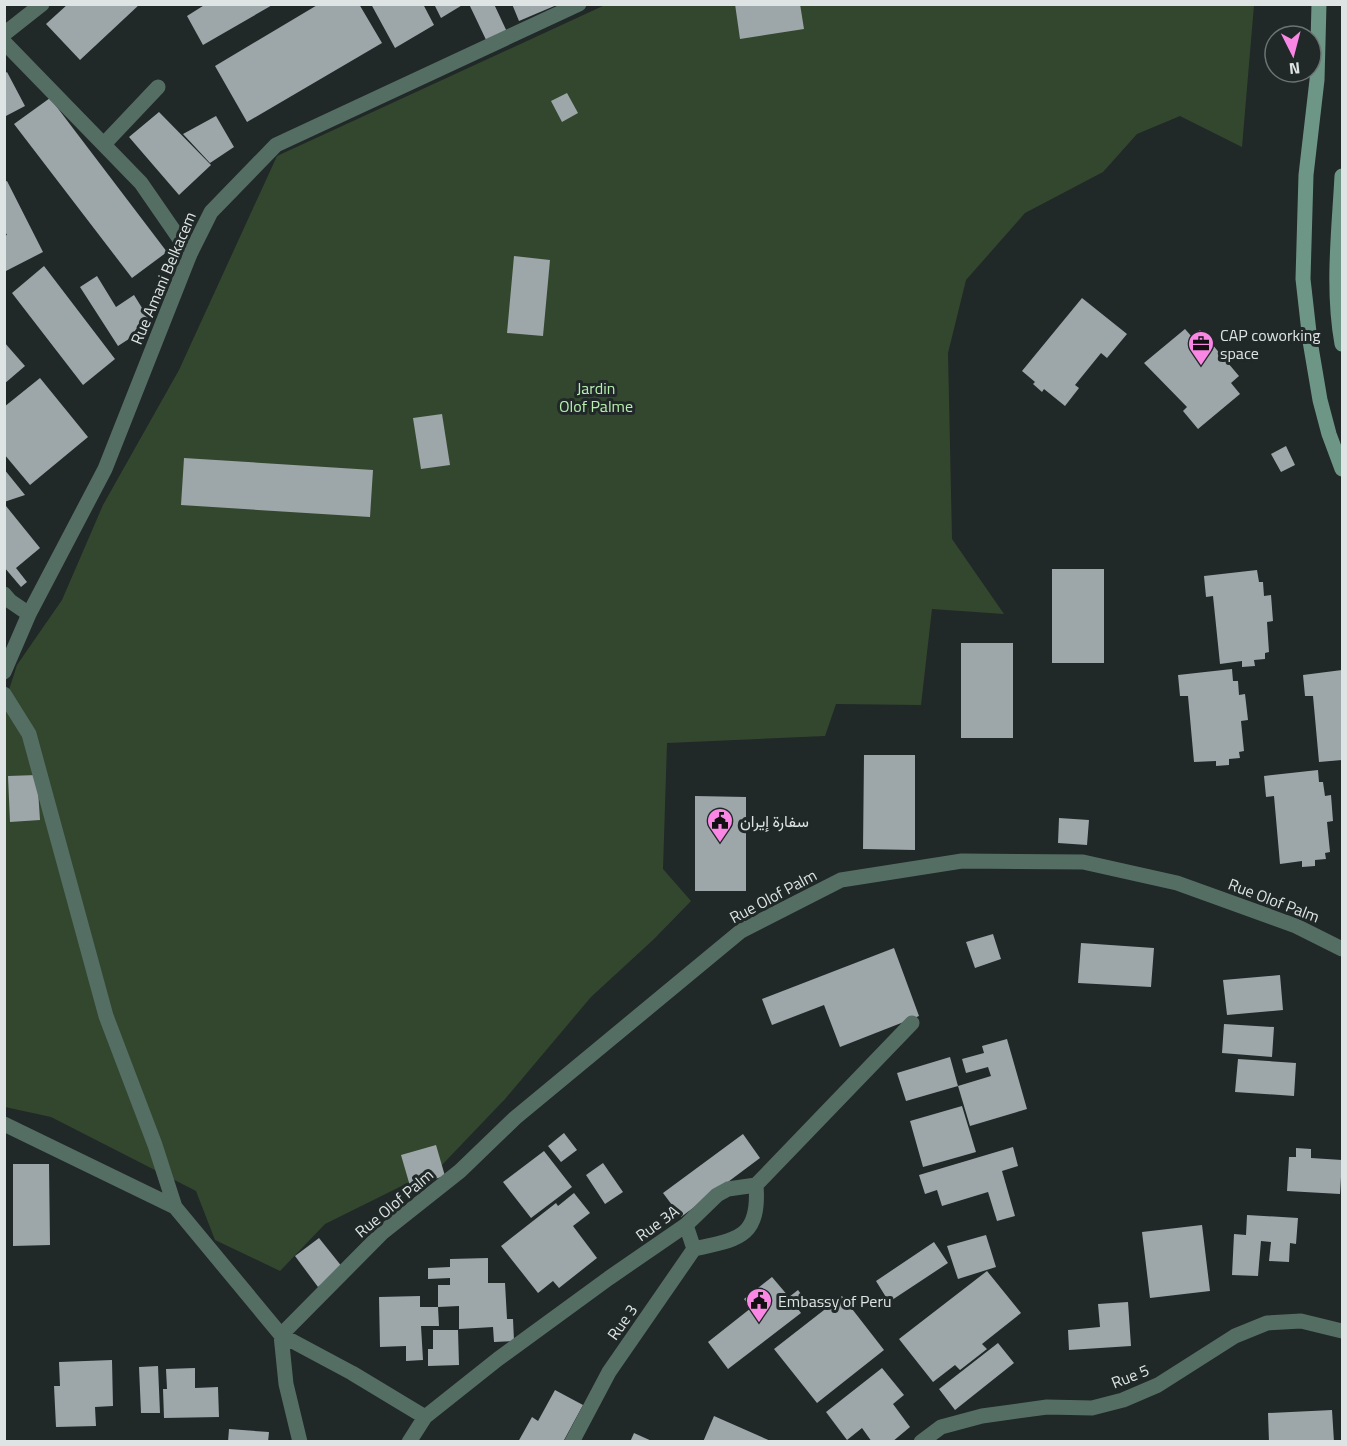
<svg xmlns="http://www.w3.org/2000/svg" width="1347" height="1446" font-family="'Titillium Web',Vazirmatn,sans-serif">
<rect width="100%" height="100%" fill="#202828"/>
<!-- green -->
<path fill="#33472f" d="M605,5H1254L1242,147L1180,116L1137,134L1103,172L1025,213L966,280L948,353L952,539L1004,614L932,609L921,705L836,704L825,736L667,743L663,869L691,901L654,939L591,997L505,1099L440,1167L325,1224L280,1271L215,1240L196,1191L51,1117L5,1107V702L17,665L62,600L103,505L179,370L277,156Z"/>
<!-- building -->
<path fill="#9da6a9" d="M68,4H140L80,60L46,24Z
M206,4H274L203,45L187,16Z
M319,4H359L382,43L247,122L215,66Z
M371,4H423L434,25L395,48Z
M434,4H464L441,18Z
M469,4H494L508,34L488,44Z
M512,4H559L519,21Z
M735,4H800L804,29L740,39Z
M7,72L25,106L4,117V74Z
M567,93L578,113L562,122L551,101Z
M50,98L167,252L132,278L14,124Z
M159,112L211,165L179,195L129,137Z
M216,116L234,147L210,163L183,134Z
M7,181L43,252L4,272V236L7,235L4,230V182Z
M514,256L550,260L543,336L507,333Z
M44,266L115,359L83,385L12,293Z
M97,276L116,307L134,295L152,324L118,346L80,287Z
M1082,298L1127,334L1107,358L1101,353L1075,385L1079,388L1065,406L1044,389L1042,392L1033,384L1035,382L1022,371Z
M1185,329L1192,337L1200,330L1239,376L1231,383L1240,394L1198,429L1183,411L1187,407L1144,363Z
M4,342L25,366L4,384Z
M40,378L88,437L30,485L4,454V407Z
M442,414L450,465L421,469L413,418Z
M1286,446L1295,465L1281,472L1271,454Z
M184,458L373,470L370,517L181,505Z
M4,469L25,495L4,502Z
M6,506L40,548L16,568L27,582L21,587L4,567V507Z
M1052,569H1104V663H1052Z
M1257,570L1259,582H1263L1264,596L1271,595L1273,621L1267,622L1269,652L1265,653V659L1254,660L1255,666L1242,667V661L1220,664L1213,596L1206,597L1204,576Z
M961,643H1013V738H961Z
M1232,669L1233,681H1238L1239,695L1245,694L1248,720L1241,721L1244,751L1239,752L1240,758L1229,759V765L1216,766V761L1194,762L1188,696H1180L1178,675Z
M1342,670V760L1319,762L1313,696H1305L1303,675Z
M864,755H915V850L863,849Z
M1318,770L1319,782H1323L1325,796L1331,795L1333,821L1327,822L1330,852L1325,853L1326,859L1315,860V866L1302,867V861L1280,864L1274,796L1266,797L1264,776Z
M37,775L40,820L10,822L8,776Z
M695,796L746,797V891H695Z
M1059,818L1089,820L1087,845L1058,843Z
M993,934L1001,959L975,968L966,942Z
M1081,943L1154,948L1151,987L1078,983Z
M894,948L919,1016L840,1047L824,1005L772,1025L762,999Z
M1280,975L1283,1010L1227,1015L1223,980Z
M1224,1024L1274,1027L1272,1057L1222,1053Z
M1007,1039L1027,1109L970,1126L958,1086L906,1101L897,1073L950,1057L958,1086L991,1076L988,1067L966,1073L962,1059L984,1053L982,1046Z
M1238,1059L1296,1063L1294,1096L1235,1092Z
M962,1106L976,1152L923,1167L910,1121Z
M564,1133L577,1150L561,1162L548,1146Z
M743,1134L760,1158L681,1217L663,1193Z
M436,1145L445,1176L410,1186L401,1155Z
M1013,1147L1018,1166L1002,1171L1015,1216L997,1221L988,1192L942,1206L937,1190L925,1194L919,1175Z
M1296,1148L1311,1149V1158L1342,1160L1340,1194L1287,1191L1289,1157H1296Z
M544,1151L572,1187L531,1218L503,1182Z
M603,1163L623,1192L605,1204L586,1175Z
M13,1164H49L50,1245L13,1246Z
M574,1193L590,1213L573,1226L597,1258L559,1288L553,1281L538,1293L501,1246L556,1203L558,1206Z
M1247,1215L1298,1218L1296,1244L1290,1243L1289,1262L1269,1261L1271,1242L1261,1241L1258,1276L1232,1275L1234,1234L1246,1235Z
M1202,1225L1210,1291L1150,1298L1142,1232Z
M986,1235L996,1267L958,1279L947,1246Z
M319,1238L343,1268L318,1287L295,1256Z
M934,1242L948,1263L889,1302L876,1281Z
M488,1258V1283H505L507,1319H513L514,1341L494,1342L493,1327L459,1329V1306L438,1307L439,1326H421L423,1360L406,1361V1346L380,1347L379,1297L420,1296V1307H438V1285H450V1278L428,1279V1268L450,1267V1259Z
M987,1271L1021,1313L982,1344L987,1349L960,1370L955,1365L933,1382L899,1339Z
M772,1277L789,1297L798,1290L807,1302L798,1309L801,1313L728,1369L708,1342L751,1308L744,1299Z
M842,1296L884,1350L817,1403L774,1349Z
M1128,1302L1131,1346L1069,1350L1068,1330L1100,1327L1098,1304Z
M433,1330H458L459,1365L428,1366V1349H433Z
M998,1343L1014,1363L955,1410L939,1389Z
M112,1360L113,1406L95,1407L96,1426L56,1427L54,1386H60L59,1362Z
M158,1366L160,1413H141L139,1367Z
M195,1368V1388L218,1387L219,1417L164,1418L163,1389H167L166,1369Z
M882,1368L904,1395L893,1404L910,1427L892,1442H872L862,1428L847,1440L826,1412Z
M555,1390L583,1405L563,1442H518L532,1417L538,1421Z
M1332,1410L1334,1442H1269L1268,1413Z
M714,1416L773,1442H703Z
M229,1429L269,1432L268,1442H228Z
M634,1433L654,1442H630Z"/>
<g fill="none" stroke-linecap="round" stroke-linejoin="round">
<!-- lane -->
<path stroke="#556e64" stroke-width="15" d="M4,34L42,4
M4,42L141,183L190,254
M105,143L158,87"/>
<!-- street -->
<path stroke="#556e64" stroke-width="15" d="M4,594L10,601L29,614L4,672
M29,614L105,469L190,254L211,212L276,145L579,4
M4,694L29,734L106,1016L155,1145L175,1207L281,1335L352,1373L425,1417
M4,1124L175,1207
M694,1249C738,1239 760,1238 756,1185
M281,1335L383,1232L460,1171L515,1118L741,931L841,880L962,861L1083,862L1177,883L1296,926L1342,949
M281,1335L286,1384L300,1442
M409,1442L425,1417L498,1359L609,1278L686,1225L717,1195L728,1189L756,1185L912,1023
M572,1442L609,1372L694,1249L686,1225
M921,1442L941,1427L982,1416L1047,1407L1092,1408L1123,1400L1158,1385L1235,1336L1267,1323L1301,1321L1342,1331"/>
<!-- secondary -->
<path stroke="#6e9686" stroke-width="15" d="M1319,4L1317,80L1306,175L1303,279L1310,341L1320,400L1329,434L1342,469
M1342,176C1339,232 1332,289 1342,344"/>
</g>
<!-- icons -->
<defs>
<symbol id="office-pin" viewBox="-11 -11 22 30"><path d="M0 17L-7.5 6A9.5 9.5 0 1 1 7.5 6Z" fill="#fb87e5" stroke="#202828"/><path d="M-6-3h4V-5.5h4V-3h4V5H-6ZM-1-4.5V-3h2v-1.5ZM-6 0V1H6V0Z" fill="#111"/></symbol>
<symbol id="civic-pin" viewBox="-11 -11 22 30"><path d="M0 17L-7.5 6A9.5 9.5 0 1 1 7.5 6Z" fill="#fb87e5" stroke="#202828"/><path d="M-.6-6.5H3V-4.5H.6V-3L4-1V1h2V6H-6V1h2V-1L-.6-3ZM-1.2 2.5V6h2.4V2.5Z" fill="#111"/></symbol>
</defs>
<g fill-rule="evenodd">
<use href="#office-pin" x="1186" y="329" width="30" height="40"/>
<use href="#civic-pin" x="705" y="806" width="30" height="40"/>
<use href="#civic-pin" x="744" y="1286" width="30" height="40"/>
</g>
<g text-anchor="middle" dominant-baseline="central" stroke-width="6" stroke-linejoin="round" paint-order="stroke">
<!-- street labels -->
<g font-size="16" fill="#dee3e3" stroke="#202828">
<text transform="translate(163 278) rotate(-67)">Rue Amani Belkacem</text>
<text transform="translate(773 896) rotate(-28)">Rue Olof Palm</text>
<text transform="translate(1274 900) rotate(21)">Rue Olof Palm</text>
<text transform="translate(394 1203) rotate(-40)">Rue Olof Palm</text>
<text transform="translate(657 1223) rotate(-36)">Rue 3A</text>
<text transform="translate(622 1322) rotate(-55)">Rue 3</text>
<text transform="translate(1130 1376) rotate(-22)">Rue 5</text>
</g>
<!-- poi labels -->
<g font-size="16" fill="#dee3e3" stroke="#202828" text-anchor="start">
<text x="1220" y="335">CAP coworking<tspan x="1220" dy="18">space</tspan></text>
<text x="740" y="821">سفارة إيران</text>
<text x="778" y="1301">Embassy of Peru</text>
</g>
<!-- park labels -->
<g font-size="16" fill="#b8efae" stroke="#202828">
<text x="596" y="388">Jardin<tspan x="596" dy="18">Olof Palme</tspan></text>
</g>
</g>
<!-- border -->
<rect width="1347" height="1446" fill="none" stroke="#dee3e3" stroke-width="12"/>
<!-- north arrow -->
<g transform="translate(1293 54) rotate(174)"><circle r="28" fill="#202828" stroke="#6c7373" stroke-width="1.5"/>
<path d="M0-4.5L10 22L0 15L-10 22Z" fill="#fb87e5"/>
<text y="-9" font-size="16" font-weight="bold" text-anchor="middle" fill="#dee3e3">N</text>
</g>
</svg>
